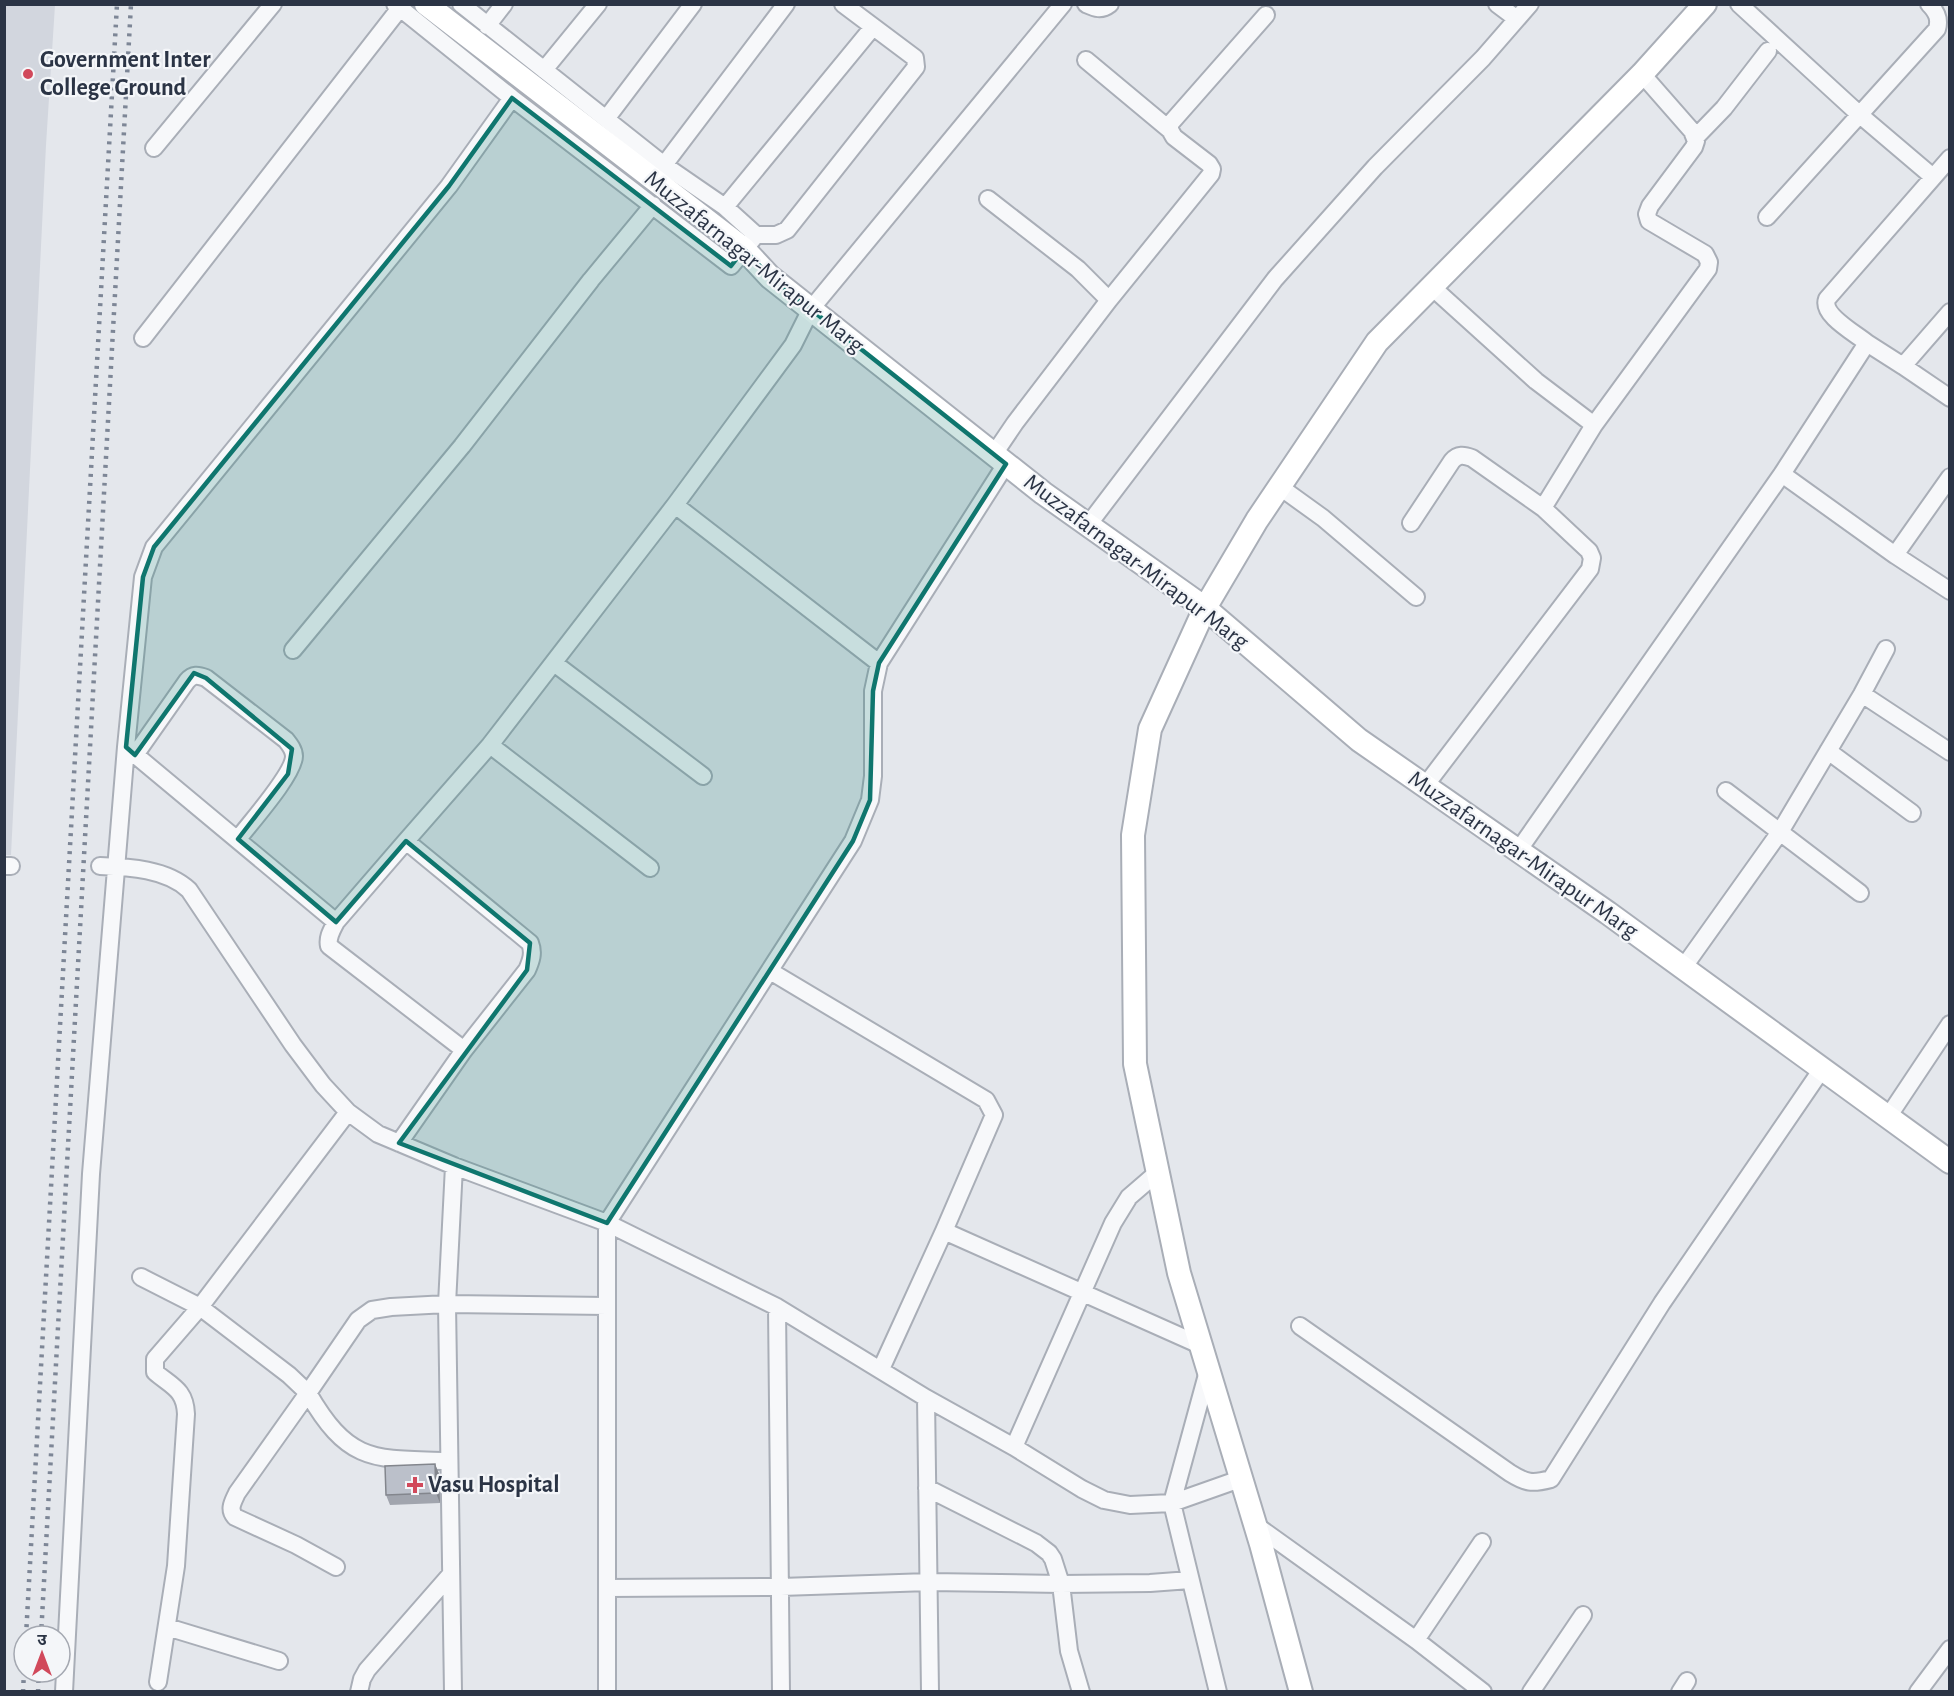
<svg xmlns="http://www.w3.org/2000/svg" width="1954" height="1696" font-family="'Alegreya Sans','Noto Sans Devanagari',sans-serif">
<rect width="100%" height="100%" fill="#e4e7ec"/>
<!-- built -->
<path fill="#d2d6de" d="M5,4L55,5L46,145L11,855H4Z"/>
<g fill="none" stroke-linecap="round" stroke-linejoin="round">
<defs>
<path id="minor" d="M395,4L512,98L731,266L756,235L725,207L664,165L461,4
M1086,4C1095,8 1101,11 1110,4
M1497,4L1517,19
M1739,4L1860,115L1933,177
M487,26L504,4
M1086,60L1170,130
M544,70L598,4
M606,119L693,4
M1695,138L1724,108L1768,51
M154,148L273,4
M664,165L786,4
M988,199L1078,269L1109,300
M725,207L873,27
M1767,217L1937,29C1940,19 1937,12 1929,4
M756,235H776L787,230L916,67L915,58L843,4
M1432,287L1536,381L1594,425
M143,338L400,8
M1867,343C1855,333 1821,315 1827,299L1950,158
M1903,366L1950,398
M994,454L1015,423L1109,300L1211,174L1212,169L1209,164L1174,137L1170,130V124L1266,15
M1782,474L1895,555
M1950,477L1895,555L1950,591
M1280,487L1323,518L1416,597
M675,505L879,663
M1543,508L1594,425L1708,269L1709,262L1705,254L1649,221L1647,214L1650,206L1694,147L1696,141L1692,131L1642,74
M1411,523L1452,461C1458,454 1464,455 1472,458L1543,508L1589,551L1592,558L1590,569L1425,786
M1088,525L1275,279L1375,167L1483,58L1530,4
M293,650L462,446L591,280L653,205
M554,663L703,776
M1862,694L1950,752
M490,745L650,868
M127,748L336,922
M1828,751L1912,813
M135,755L187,681C193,674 198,675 206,678L286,740C290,745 294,750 294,756C294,774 250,823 238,839
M1726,791L1860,893
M406,841L490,745L675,505L793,345L811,309L1063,4
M1518,851L1782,474L1867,343L1903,366L1950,312
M4,866H11
M100,866C129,867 167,869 189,890L293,1045L323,1085L348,1112L378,1134L454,1166L607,1223L777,1307L926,1398L1014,1447L1082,1489L1104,1500L1130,1505L1172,1503L1240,1479
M1683,968L1780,832L1862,694L1886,649
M770,971L986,1100L994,1115L944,1231L881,1369
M1888,1117L1950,1024
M399,1143L464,1050L527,970C531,961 534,953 530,943L406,841L336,922C332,930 327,937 329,946L464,1050
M944,1231L1200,1345
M141,1277L200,1307L289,1375L308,1393L237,1493C233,1502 228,1509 235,1517L296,1545L336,1567
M777,1307L781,1692
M1300,1326L1510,1473C1526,1483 1532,1484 1551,1479L1662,1303L1822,1069
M1208,1371L1172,1503L1218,1692
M926,1398L930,1692
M1014,1447L1113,1223L1129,1197L1158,1172
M449,1461C374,1459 349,1464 308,1393L358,1320L372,1310L391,1307L447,1304L607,1306
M927,1488L1036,1543L1049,1553L1053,1559L1061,1584L1069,1651L1081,1692
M1254,1524L1416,1640L1483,1692
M607,1588L781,1587L929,1582L1061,1584L1150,1583L1190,1580
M167,1627L279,1661
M1416,1640L1482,1542
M158,1682L176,1566L186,1414C185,1389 171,1386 155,1372V1359L200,1307L348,1112
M64,1692L91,1174L126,747L143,577L154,547L449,186L512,98
M359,1692L362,1679L367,1670L451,1574
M453,1692L447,1304L454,1166
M607,1692V1223L853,841L870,800L873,776V691L879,663L1006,464
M1531,1692L1583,1615
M1680,1692L1687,1681
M1918,1692L1950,1649"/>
<path id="secondary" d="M426,4L744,249L770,277L1043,493L1205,608L1359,740L1608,913L1950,1162
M1301,1692L1261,1544L1179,1273L1135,1064L1133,835L1150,729L1205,608L1257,520L1377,342L1642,74L1705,4"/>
</defs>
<!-- minor casing -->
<use href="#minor" stroke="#a9aeb7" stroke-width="20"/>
<!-- secondary casing -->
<use href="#secondary" stroke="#a9aeb7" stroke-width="26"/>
<!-- minor -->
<use href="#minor" stroke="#f7f8fa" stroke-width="16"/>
<!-- secondary -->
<use href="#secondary" stroke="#fff" stroke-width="22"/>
<!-- rail -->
<path stroke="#7d8696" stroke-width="4.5" stroke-dasharray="3 6" stroke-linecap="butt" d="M26,1636L117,4
M41,1636L131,4
M23,1692L24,1672
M38,1692L39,1672"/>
</g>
<!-- wall -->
<path fill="#a1a5ae" d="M435,1464L439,1474L440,1503L390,1505L386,1495Z"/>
<!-- shaded-wall -->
<path fill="#83868d" d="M435,1464L439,1474L440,1503L436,1493Z"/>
<!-- building -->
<path fill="#bbc0ca" stroke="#83868d" stroke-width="1.5" d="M435,1464L436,1493L386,1495L385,1466Z"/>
<!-- marked area -->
<path fill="#0f766e" fill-opacity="0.2" stroke="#0f766e" stroke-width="4.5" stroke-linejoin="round" d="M512,98L731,266L744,249L770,277L1006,464L879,663L873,691L870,800L853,841L607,1223L399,1143L527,970L530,943L406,841L336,922L238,839L288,774L292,749L206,678L194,673L135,755L126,747L143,577L154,547L449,186Z"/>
<!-- markers -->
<g fill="#d1495b" stroke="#f4f6f9" stroke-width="2">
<circle cx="28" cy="74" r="6"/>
<path d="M412 1476h6v6h6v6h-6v6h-6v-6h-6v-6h6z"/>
</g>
<g text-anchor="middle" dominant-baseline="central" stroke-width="4.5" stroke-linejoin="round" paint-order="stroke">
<!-- poi labels -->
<g font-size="24" font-weight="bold" fill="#2b3445" stroke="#f4f6f9" text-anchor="start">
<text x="40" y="60">Government Inter<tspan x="40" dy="28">College Ground</tspan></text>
<text x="428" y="1485">Vasu Hospital</text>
</g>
<!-- street labels -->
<g font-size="24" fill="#2b3445" stroke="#f4f6f9">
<text transform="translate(754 262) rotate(39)">Muzzafarnagar-Mirapur Marg</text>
<text transform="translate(1136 562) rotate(37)">Muzzafarnagar-Mirapur Marg</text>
<text transform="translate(1523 855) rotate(35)">Muzzafarnagar-Mirapur Marg</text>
</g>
</g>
<!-- border -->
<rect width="1954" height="1696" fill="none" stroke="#2b3445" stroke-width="12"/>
<!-- north arrow -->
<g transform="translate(42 1654)"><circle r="28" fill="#f4f6f9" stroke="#a4a8b1" stroke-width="1.5"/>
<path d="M0-4.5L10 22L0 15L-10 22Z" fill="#d1495b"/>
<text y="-9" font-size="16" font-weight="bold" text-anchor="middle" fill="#2b3445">उ</text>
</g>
</svg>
